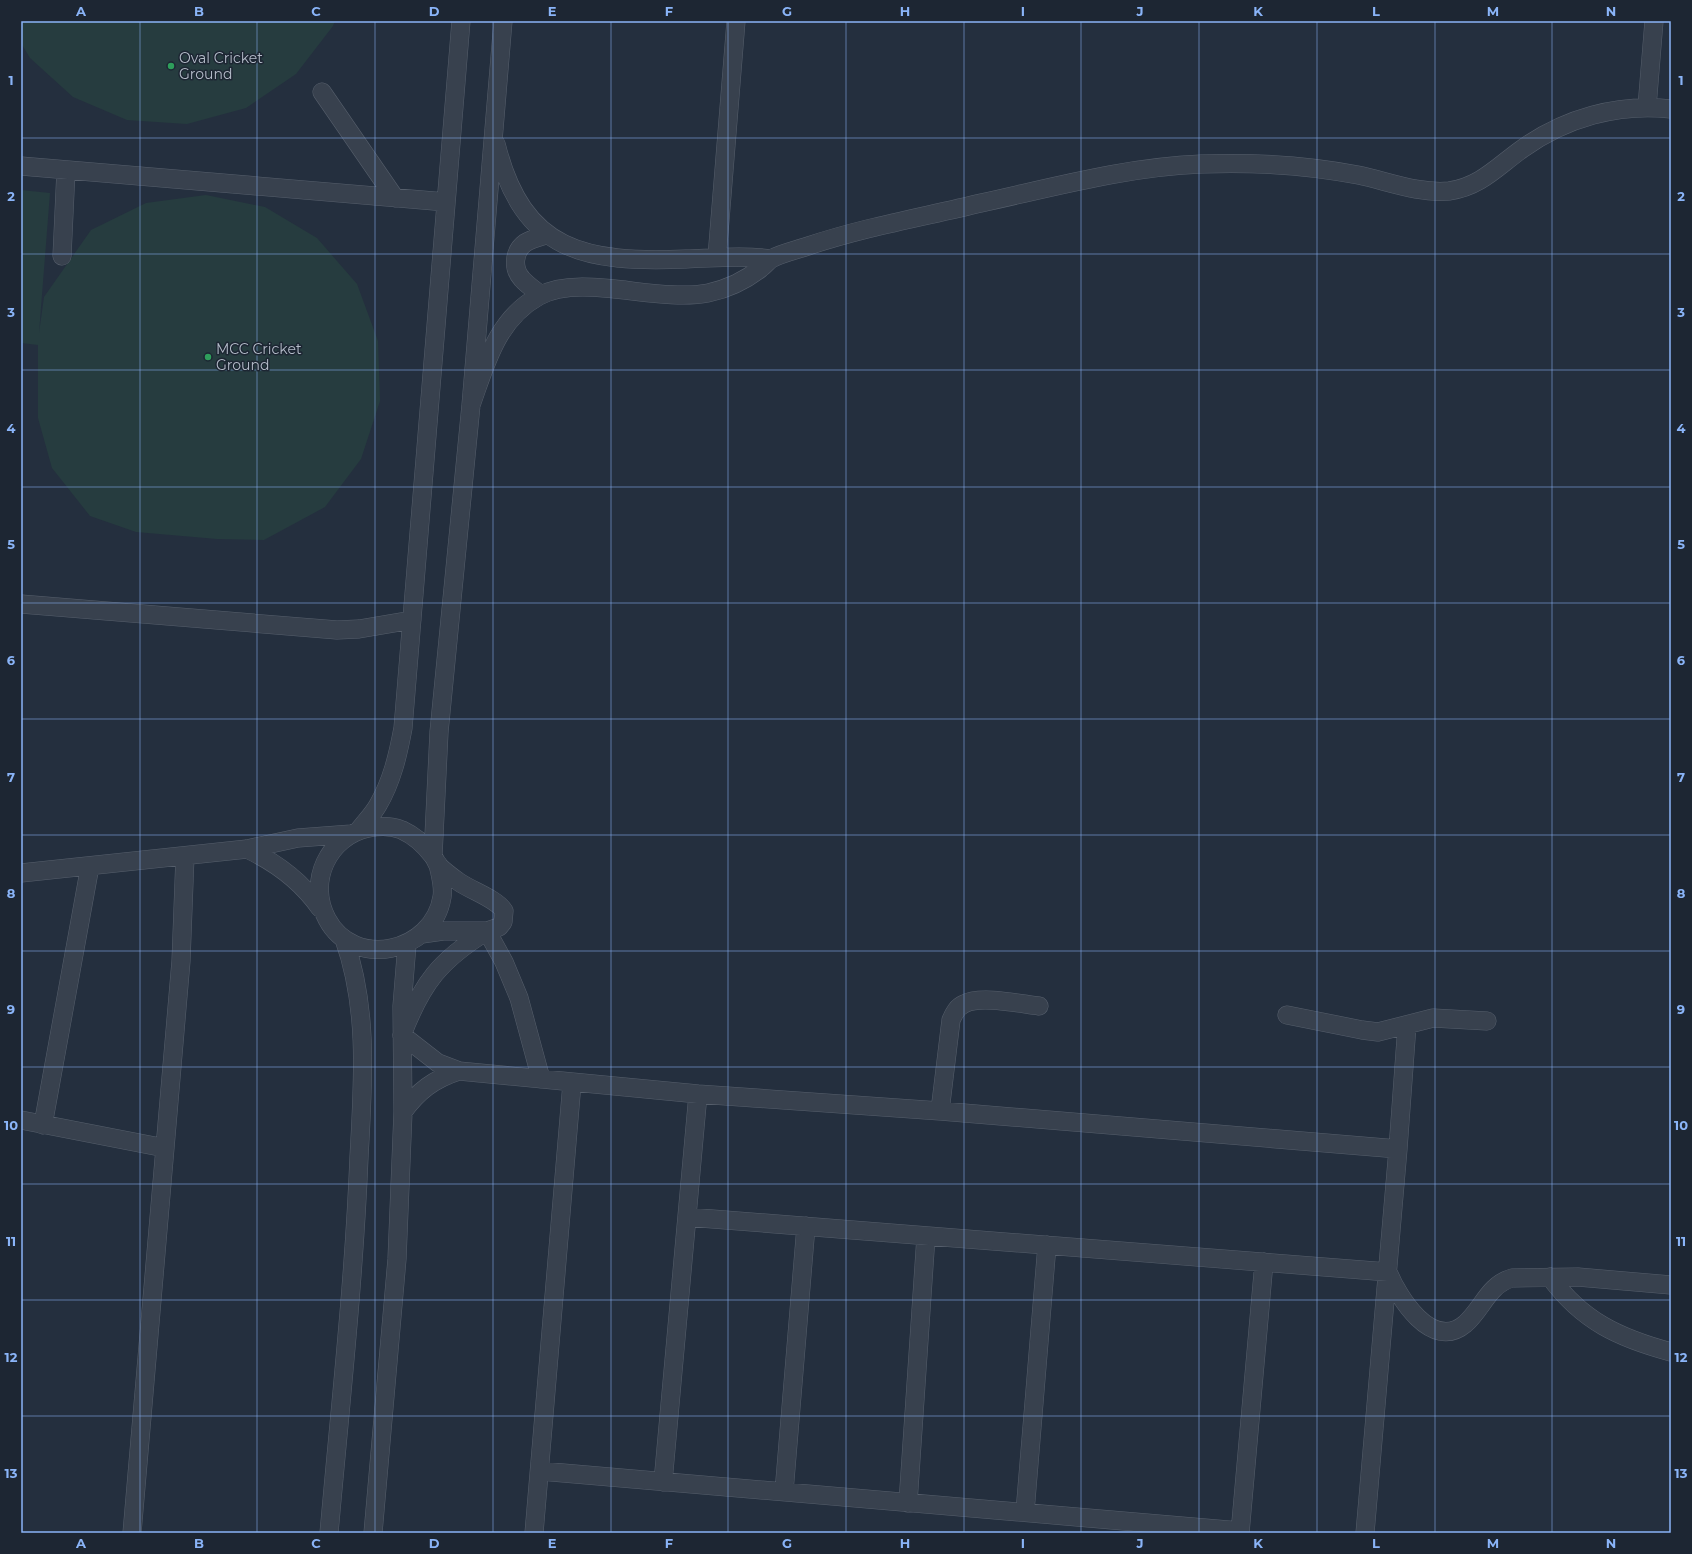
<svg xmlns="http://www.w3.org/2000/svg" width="1692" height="1554" font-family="Montserrat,sans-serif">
<rect width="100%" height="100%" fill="#242f3e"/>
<!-- green -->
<path fill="#263c3f" d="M21,21H335L333,26L296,74L246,108L187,124L127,120L73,97L30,58L21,43Z
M21,190L50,193L39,333L44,297L91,230L146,203L206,195L265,207L317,238L357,284L378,341L380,401L361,459L325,507L264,540L217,539L136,532L90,516L52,468L38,418V345L21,343Z"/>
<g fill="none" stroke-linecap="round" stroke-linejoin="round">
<defs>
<path id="minor" d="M322,92L395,198
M1647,107L1654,21
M496,144C523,253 586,263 686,259C715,258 743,255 771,259
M21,166L446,202
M62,256L66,170
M717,257L736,21
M541,295C535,290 527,285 522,279C512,268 514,251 525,243C531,239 539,237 546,235
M471,405C486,363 497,319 539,296C582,273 656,303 708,293C727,289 746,280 761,268C765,265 767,262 771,259C782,253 797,250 808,246C865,227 923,217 981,203C1054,187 1126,167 1201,164C1254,162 1306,165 1358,175C1387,181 1419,194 1449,191C1480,187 1498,166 1522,149C1565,118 1618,103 1671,109
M21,604L337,630L359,629L412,620
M359,830C365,822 373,814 378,805C392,781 398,755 403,728L461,21
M247,849C277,863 301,881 320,908
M433,856L439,732L471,405L503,21
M21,873L247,849L298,838L351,834
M422,934L443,931H487L499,927L503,922L504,911C497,899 472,891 459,882C452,877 444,871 438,865C436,862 435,858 432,855C424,844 415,836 402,830C392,826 379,826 369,828C328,836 307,882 327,919C354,970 433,953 442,897C444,886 440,875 438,864
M1287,1015L1362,1030L1378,1032L1433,1018L1487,1021
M541,1079L519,998L504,962L487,931C440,960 422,983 402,1035L438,1063L459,1071L698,1094L940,1111L1398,1149
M940,1111L951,1020C954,1013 957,1007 964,1004C980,995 1021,1004 1039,1006
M403,1112C418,1091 434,1079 459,1071
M21,1120L165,1148
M43,1125L90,866
M687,1217L1388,1272C1398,1297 1432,1352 1465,1324C1483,1308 1488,1285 1512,1278L1578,1277L1671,1285
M1550,1277C1582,1321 1619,1338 1671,1352
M540,1471L1240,1531
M663,1482L698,1094
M784,1492L806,1226
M908,1503L926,1236
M1025,1512L1047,1245
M132,1533L181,961L185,856
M329,1533C340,1408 354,1282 359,1157C363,1083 369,1009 344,939
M373,1533L397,1259L403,1112L402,1006L407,944
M534,1533L572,1083
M1240,1533L1264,1262
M1365,1533L1398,1149L1407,1025"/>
</defs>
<!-- minor casing -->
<use href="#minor" stroke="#565f6c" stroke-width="19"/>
<!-- minor -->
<use href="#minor" stroke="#38414e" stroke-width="18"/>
</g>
<!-- grid -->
<path fill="none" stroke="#8ab4f8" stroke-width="1" stroke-opacity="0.55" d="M140,21V1533M257,21V1533M375,21V1533M493,21V1533M611,21V1533M728,21V1533M846,21V1533M964,21V1533M1081,21V1533M1199,21V1533M1317,21V1533M1435,21V1533M1552,21V1533M21,138H1671M21,254H1671M21,370H1671M21,487H1671M21,603H1671M21,719H1671M21,835H1671M21,951H1671M21,1067H1671M21,1184H1671M21,1300H1671M21,1416H1671"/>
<!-- markers -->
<g fill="#2e9e5b" stroke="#1d2633" stroke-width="1.5">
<circle cx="171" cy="66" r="4"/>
<circle cx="208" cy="357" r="4"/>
</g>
<g text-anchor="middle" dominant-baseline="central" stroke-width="3" stroke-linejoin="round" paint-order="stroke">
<!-- poi labels -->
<g font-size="14" fill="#b4bcc9" stroke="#1d2633" text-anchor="start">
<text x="179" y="58">Oval Cricket<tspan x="179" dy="16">Ground</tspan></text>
<text x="216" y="349">MCC Cricket<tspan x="216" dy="16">Ground</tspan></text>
</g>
</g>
<!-- border -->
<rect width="1692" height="1554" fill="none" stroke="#1d2633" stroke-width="44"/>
<rect x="22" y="22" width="1648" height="1510" fill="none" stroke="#8ab4f8" stroke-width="1.5"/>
<g font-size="13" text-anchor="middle" font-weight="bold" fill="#8ab4f8">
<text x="81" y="16">A</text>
<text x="199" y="16">B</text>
<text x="316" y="16">C</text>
<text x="434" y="16">D</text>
<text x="552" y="16">E</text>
<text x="669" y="16">F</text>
<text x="787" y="16">G</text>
<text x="905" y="16">H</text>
<text x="1023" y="16">I</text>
<text x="1140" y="16">J</text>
<text x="1258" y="16">K</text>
<text x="1376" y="16">L</text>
<text x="1493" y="16">M</text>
<text x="1611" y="16">N</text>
<text x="11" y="85">1</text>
<text x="1681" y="85">1</text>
<text x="11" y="201">2</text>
<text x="1681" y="201">2</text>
<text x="11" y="317">3</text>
<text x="1681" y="317">3</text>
<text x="11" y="433">4</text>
<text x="1681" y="433">4</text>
<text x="11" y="549">5</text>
<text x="1681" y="549">5</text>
<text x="11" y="665">6</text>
<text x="1681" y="665">6</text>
<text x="11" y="782">7</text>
<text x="1681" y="782">7</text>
<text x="11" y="898">8</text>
<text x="1681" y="898">8</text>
<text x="11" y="1014">9</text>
<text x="1681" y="1014">9</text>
<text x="11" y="1130">10</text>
<text x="1681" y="1130">10</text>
<text x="11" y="1246">11</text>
<text x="1681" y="1246">11</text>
<text x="11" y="1362">12</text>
<text x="1681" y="1362">12</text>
<text x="11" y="1478">13</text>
<text x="1681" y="1478">13</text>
<text x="81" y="1548">A</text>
<text x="199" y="1548">B</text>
<text x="316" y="1548">C</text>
<text x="434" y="1548">D</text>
<text x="552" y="1548">E</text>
<text x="669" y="1548">F</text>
<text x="787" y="1548">G</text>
<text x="905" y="1548">H</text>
<text x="1023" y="1548">I</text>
<text x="1140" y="1548">J</text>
<text x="1258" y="1548">K</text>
<text x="1376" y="1548">L</text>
<text x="1493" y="1548">M</text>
<text x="1611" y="1548">N</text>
</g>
</svg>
